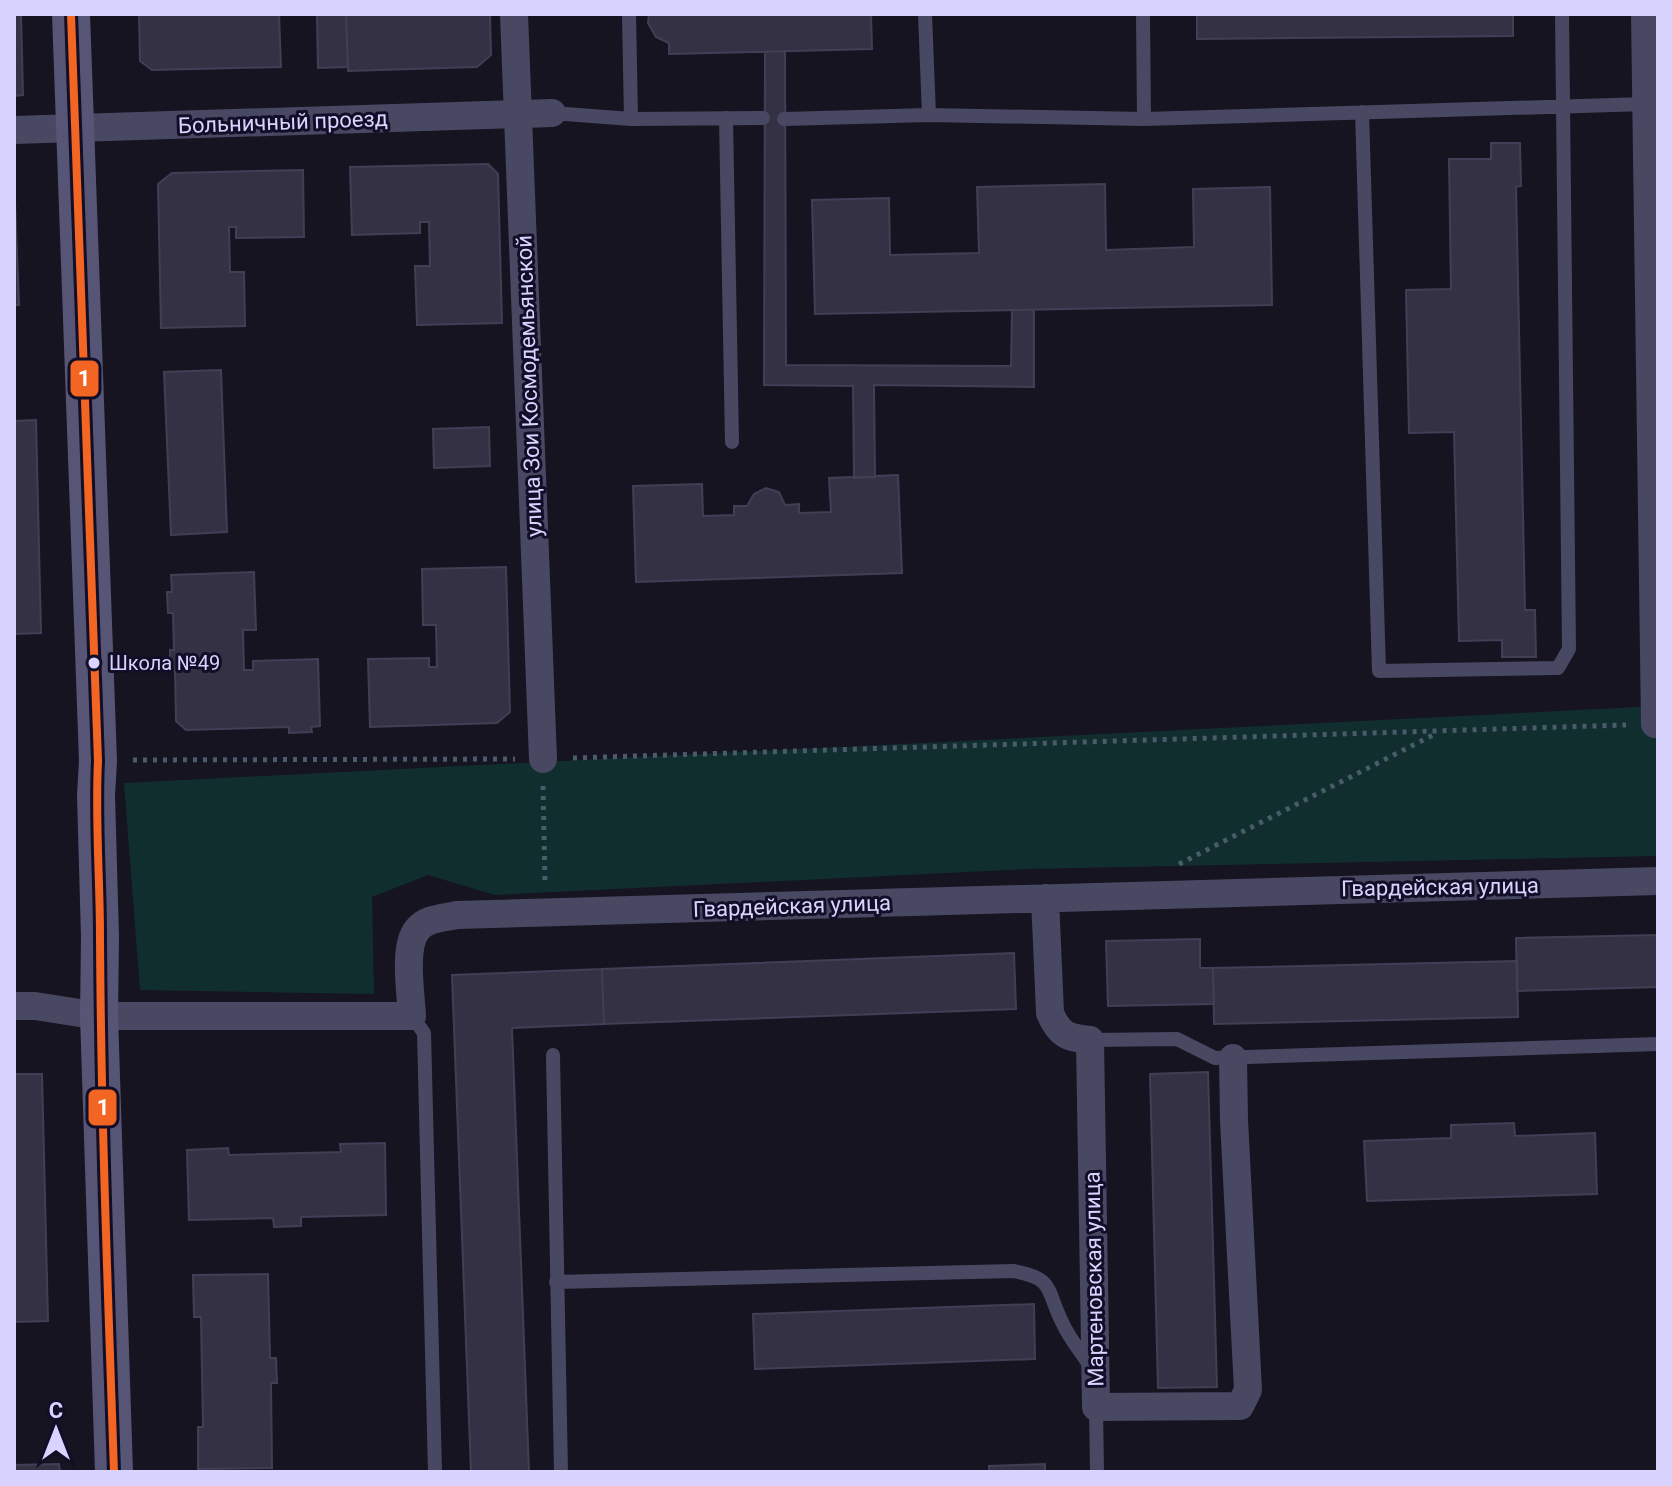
<svg xmlns="http://www.w3.org/2000/svg" width="1672" height="1486" font-family="Roboto,sans-serif">
<rect width="100%" height="100%" fill="#161421"/>
<!-- green -->
<path fill="#112e2e" d="M1658,706V856L1026,869L495,895L428,875L372,897L374,994L140,990L124,783Z"/>
<!-- building -->
<path fill="#343144" stroke="#423e56" stroke-width="2" d="M14,14H21L23,95L14,96Z
M139,14H279L281,67L152,70L140,61Z
M346,14H490L491,55L477,67L348,71Z
M346,14L348,67L318,68L317,15Z
M871,14L872,49L669,54V43L656,37L648,23L649,14H874Z
M1197,14H1513V36L1197,39Z
M785,51L786,365L1011,366L1012,310H1034V387L874,385L875,477L854,478L853,386L764,385L765,52Z
M1491,143H1520L1521,186L1516,187L1525,610H1535L1536,657H1502V640L1459,641L1454,432L1409,433L1406,290L1451,289L1449,159H1491Z
M488,164L498,174L502,323L417,325L415,266H430L429,222H420V233L352,235L350,167Z
M303,170L304,237L236,238V227H229L230,272H244L245,326L161,328L158,184L172,173Z
M14,176L19,305H14Z
M1105,184L1106,250L1194,247L1193,189L1270,187L1272,305L815,314L812,200L889,198L890,255L979,253L977,187Z
M221,370L227,532L171,535L164,372Z
M36,420L41,633L14,634V421Z
M489,427L490,466L434,468L433,429Z
M898,475L902,573L636,582L633,486L702,484L703,516L734,515V506H747L754,494L766,488L779,492L785,505L799,504V513L831,512L829,478Z
M506,567L510,712L497,723L370,727L368,659L429,658V667H437L436,625H423L422,569Z
M254,572L256,630H243L244,670H253V661L318,659L320,726L311,727L312,732L289,733V727L186,730L176,721L175,671H170V650H174L173,613H168L167,592H172L171,575Z
M1658,935V987L1517,991L1516,938Z
M1200,939V968H1213L1214,1004L1108,1006L1106,941Z
M1014,953L1016,1009L604,1024L602,969Z
M1517,961L1518,1017L1214,1024L1213,968Z
M602,969L604,1024L512,1028L529,1472H471L452,975Z
M1208,1072L1217,1387L1158,1388L1150,1074Z
M14,1074H42L48,1321L14,1322Z
M1514,1123L1515,1136L1595,1133L1597,1194L1367,1201L1364,1141L1451,1138V1125Z
M385,1143L386,1215L301,1217V1226L274,1227L273,1218L189,1220L187,1150L228,1148L229,1155L341,1152L340,1144Z
M268,1274L270,1358H276L277,1383H271L272,1468L198,1469V1427H203L201,1317H194L193,1275Z
M1034,1304L1035,1359L755,1369L753,1314Z
M59,1464L60,1472H14V1465Z
M1045,1464V1472H989V1466Z"/>
<g fill="none" stroke-linecap="round" stroke-linejoin="round">
<!-- path -->
<path stroke="#4a5b6b" stroke-width="5" stroke-dasharray="4 6" stroke-linecap="butt" d="M573,758L1626,725
M133,760L515,759
M543,786L545,884
M1179,864L1437,733"/>
<!-- lane -->
<path stroke="#484862" stroke-width="14" d="M629,14L631,119
M925,14L929,115
M1143,14L1144,119
M1362,112L1379,671L1558,668L1569,649L1562,14
M552,113L631,119L763,118
M726,118L732,442
M784,119L929,115L1144,119L1646,104
M412,1016L424,1033L435,1472
M1090,1040L1177,1039L1215,1058L1658,1044
M553,1055L561,1472
M556,1282L1013,1271C1055,1278 1046,1290 1062,1322C1069,1338 1081,1352 1090,1366
M1096,1407L1097,1472"/>
<!-- street -->
<path stroke="#484862" stroke-width="28" d="M514,14L543,759
M1645,14L1655,724
M14,130L552,113
M1045,898L1050,1013C1059,1035 1068,1038 1090,1040L1096,1407L1240,1406L1248,1390L1234,1120L1233,1058
M14,1006H35L99,1016H412C411,994 403,947 417,930C426,918 444,918 457,915L1658,881"/>
<!-- secondary -->
<path stroke="#575575" stroke-width="38" d="M71,14L98,761L96,795L100,937L99,1016L114,1472"/>
<defs>
<path id="bus-1" d="M71,14L98,761C95,820 100,878 100,937C101,1116 108,1294 114,1472"/>
</defs>
<!-- bus-1 casing -->
<use href="#bus-1" stroke="#120e27" stroke-width="14"/>
<!-- bus-1 -->
<use href="#bus-1" stroke="#f26522" stroke-width="8"/>
</g>
<!-- markers -->
<circle fill="#d8d4ff" stroke="#120e27" stroke-width="3" cx="94" cy="663" r="7"/>
<g text-anchor="middle" dominant-baseline="central" stroke-width="6" stroke-linejoin="round" paint-order="stroke">
<!-- bus labels -->
<g font-size="20" fill="#d8d4ff" stroke="#120e27" text-anchor="start">
<text x="109" y="663">Школа №49</text>
</g>
<!-- street labels -->
<g font-size="22" fill="#d8d4ff" stroke="#120e27">
<text transform="translate(283 122) rotate(-2)">Больничный проезд</text>
<text transform="translate(529 386) rotate(-92)">улица Зои Космодемьянской</text>
<text transform="translate(1440 887) rotate(-1)">Гвардейская улица</text>
<text transform="translate(792 906) rotate(-2)">Гвардейская улица</text>
<text transform="translate(1094 1279) rotate(-91)">Мартеновская улица</text>
</g>
</g>
<g stroke="#120e27" stroke-width="3">
<rect x="69" y="359" width="31" height="39" rx="8" fill="#f26522"/>
<rect x="87" y="1088" width="31" height="39" rx="8" fill="#f26522"/>
</g>
<g font-size="22" text-anchor="middle" font-weight="bold" fill="#fff">
<text x="84" y="386">1</text>
<text x="103" y="1115">1</text>
</g>
<!-- border -->
<rect width="1672" height="1486" fill="none" stroke="#d8d4ff" stroke-width="32"/>
<!-- north arrow -->
<g transform="translate(56 1430)" stroke="#120e27" stroke-width="6" paint-order="stroke">
<path d="M0-6L14 30L0 20L-14 30Z" fill="#d8d4ff"/>
<text y="-12" font-size="22" font-weight="bold" text-anchor="middle" fill="#d8d4ff">С</text>
</g>
</svg>
